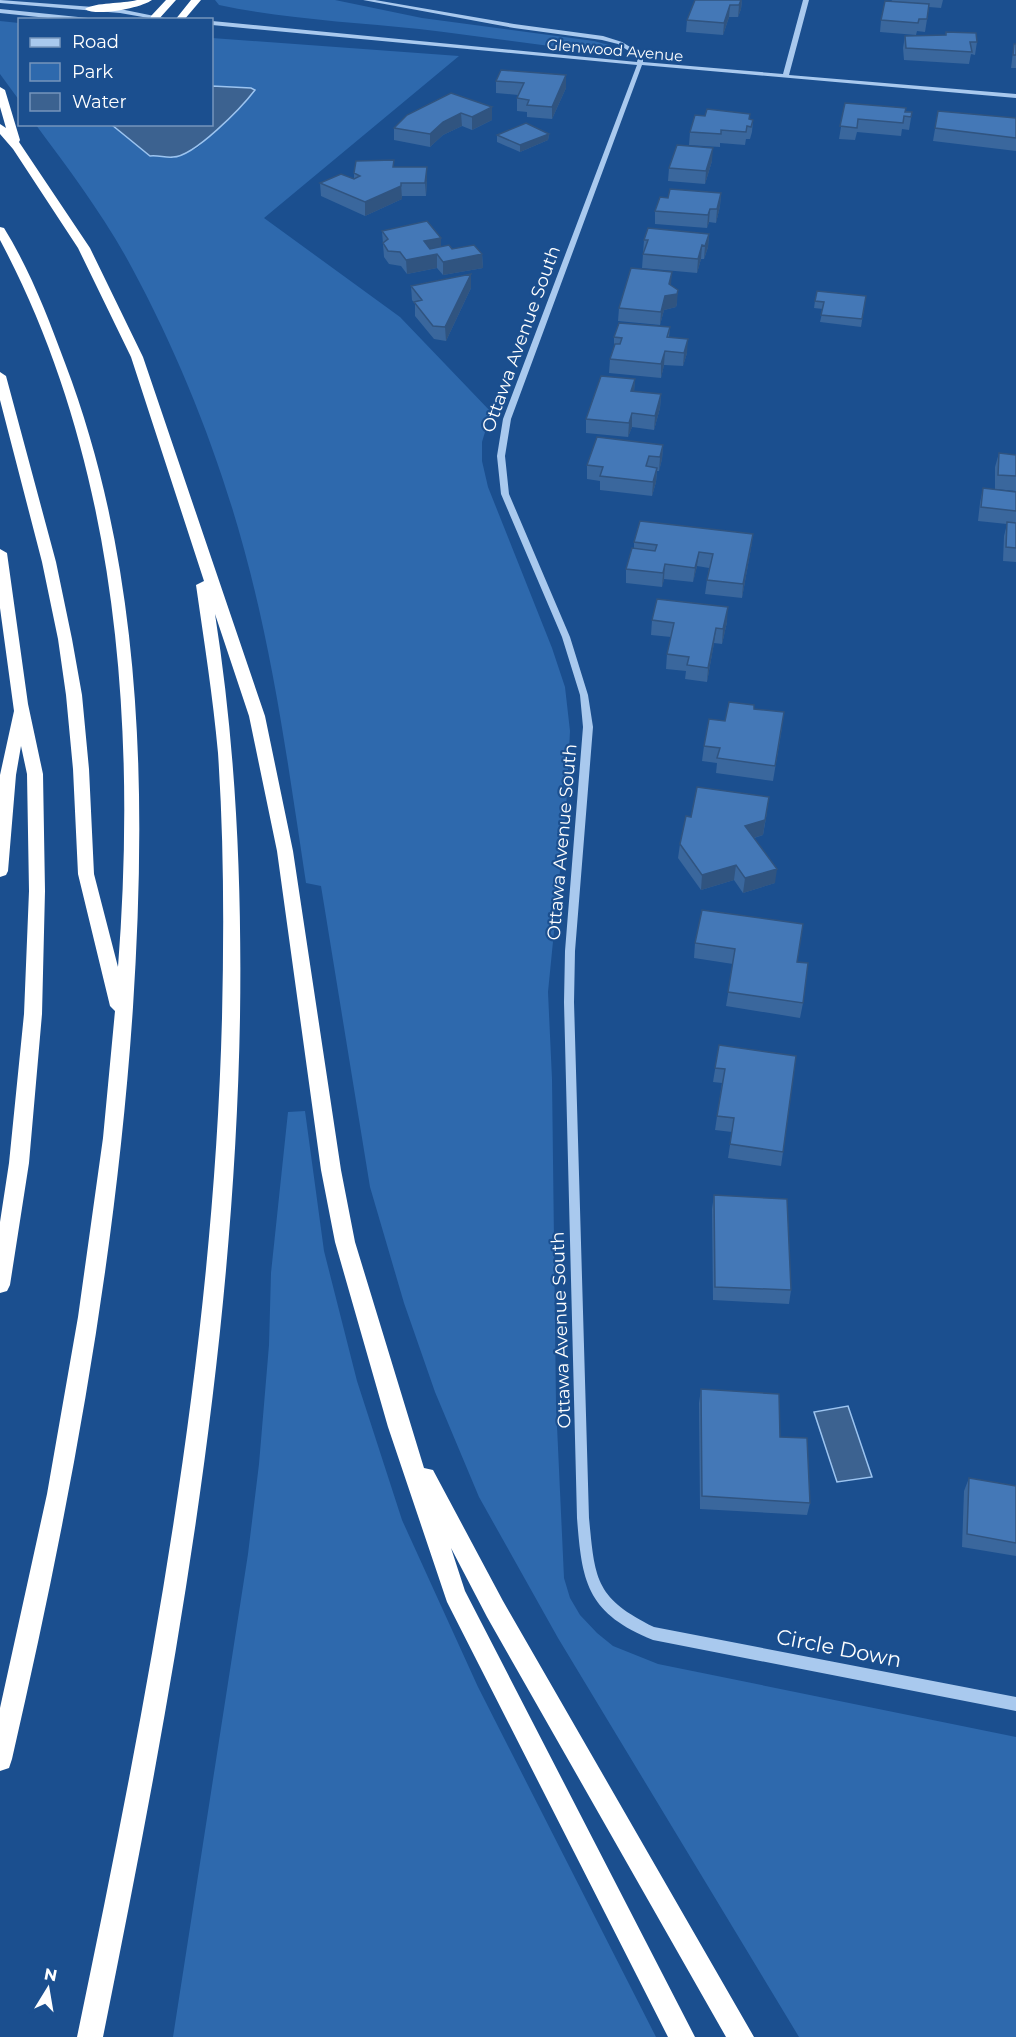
<svg xmlns="http://www.w3.org/2000/svg" width="1016" height="2037" font-family="Montserrat,sans-serif">
<rect width="100%" height="100%" fill="#1b4f8f"/>
<!-- green -->
<path fill="#2e69ad" d="M215,0H335L422,18L594,41L609,45L611,48L607,52C544,47 482,36 419,29C352,22 285,19 219,5Z
M0,21L19,23V100L0,74Z
M212,38L459,56L264,218L400,317L491,412L482,442V461L488,487L552,648L565,687L570,731L566,810L548,992L552,1079L556,1404L564,1578L570,1598L580,1615L597,1633L613,1646L658,1664L1016,1737V2037H799L558,1638L479,1497L435,1392L404,1303L370,1187L321,886L306,883C289,771 274,658 244,549C218,453 179,355 132,268C105,217 70,171 36,125H112L150,156L180,155L197,148L244,104L251,88L212,86Z
M305,1111L324,1251L357,1381L402,1520L478,1687L656,2037H173L248,1554L259,1464L269,1345L271,1273L288,1112Z"/>
<!-- water -->
<path fill="#3c6290" stroke="#9cc4f0" stroke-width="1.5" d="M212,86L251,88L255,90C242,107 194,157 173,157C166,158 158,155 150,156L112,125L212,124Z
M848,1406L872,1477L837,1482L814,1412Z"/>
<g fill="none" stroke-linecap="round" stroke-linejoin="round">
<!-- minor -->
<path fill="#a9c9ee" fill-rule="evenodd" d="M0,0L120,9L174,20H160L120,13L0,3Z
M363,0H375L514,24L603,36L622,42L643,55V62L783,74L803,0H809L789,75L1016,94V98L642,65L511,419L505,456L509,494L570,637L588,695L593,727L575,951L574,1002L589,1518C595,1579 595,1598 654,1627L1016,1697V1711L653,1640C587,1613 582,1583 577,1518L564,1002L565,951L583,727L580,695L562,637L501,494L497,456L503,419L637,65L212,25V21L637,62L638,57L618,44L602,40L514,28Z
M0,9L88,18L90,20H67L0,13Z"/>
<!-- highway -->
<path fill="#fff" fill-rule="evenodd" d="M137,0H152C141,8 96,17 85,9C96,2 122,4 137,0Z
M166,0H176L158,20H150L151,16Z
M191,0H201L184,20H175Z
M0,87L5,90L20,140L19,142L90,248L143,357L265,716L293,851L341,1170L355,1242L424,1468L433,1470L503,1601L754,2037H726L487,1617L451,1548L465,1591L695,2037H668L447,1602L388,1427L335,1242L321,1170L277,851L249,716L215,614C236,748 242,882 240,1017C234,1361 171,1700 103,2037H77C147,1701 213,1362 222,1018C224,930 224,841 218,753C213,697 204,641 196,585L204,581L131,357L78,248L13,149L0,134V124L6,128L0,107Z
M0,227L4,228C30,270 48,317 65,363C143,568 147,791 133,1007C116,1261 69,1511 12,1759L9,1768L0,1771V1708L47,1494L78,1317L103,1138L115,1011L110,1006L78,874L73,769L66,695L58,639L42,562L0,400V372L6,376L56,562L72,639L82,695L89,769L94,874L118,967C137,722 117,460 0,240Z
M0,549L7,553L28,704L43,774L45,891L42,1014L29,1163L10,1285L7,1291L0,1293V1222L9,1163L24,1014L29,891L27,774L21,746L16,775L8,871L6,875L0,877V775L14,711L0,608Z"/>
</g>
<!-- wall -->
<path fill="#3a679d" d="M695,0H742L741,9L738,17H729L723,35L686,32L687,20Z
M892,0H943L941,8L929,7L925,32L917,31L916,35L880,32L881,20Z
M946,32L977,42L975,55L971,54L969,64L904,60L903,48L905,36L945,35Z
M1014,44H1016V68H1011Z
M566,75V88L552,119L527,117V112L517,111V98L518,95L496,93V81Z
M845,103L912,112L909,130L902,129L901,136L857,132L855,140L839,139Z
M492,107V120L472,130L462,126L443,135L430,147L394,140V128Z
M938,111L1016,118V151L933,141Z
M750,114V119L753,120L752,132L750,139H746L745,145L720,143V147L689,145L690,132L705,116Z
M549,134L548,140L520,152L497,142V135Z
M394,160V167L427,180L426,196H402V199L365,216L321,196L320,183L354,179V173Z
M712,161L705,184L668,181L669,168Z
M721,193L720,206L716,223L709,222L707,228L655,224V211L668,198Z
M382,231L441,238V247L482,254L483,268L443,275L437,268L407,274L401,266L389,264L384,257Z
M709,234L708,247L704,259H701L697,273L642,268L644,240Z
M471,274V288L446,341L434,339L415,316V304L412,300L411,286Z
M671,286L677,303L676,307L664,310L660,325L618,321L619,308Z
M866,296L861,327L820,322L823,309L814,308L815,301Z
M670,327L669,337L687,353L683,366L664,365L661,378L609,373L610,359L614,348V337Z
M635,379L634,391L661,394L660,408L654,430L632,427L628,437L586,433V419Z
M663,445L662,459L659,471H657L656,482L652,496L600,490V481L587,479V465Z
M999,453L1016,455V491L995,489V467Z
M983,488L1016,492V562L1003,561L1004,536L1007,524L978,521L980,503Z
M753,534L751,548L742,598L705,594L707,580L709,568L697,566L693,582L664,579L662,587L626,583V569L634,548V542Z
M652,620L727,622L722,644L714,643L707,682L685,679L686,671L666,669L667,654L671,637L651,635Z
M754,709L782,727L773,781L716,773L717,763L702,761L704,746L725,721Z
M767,812L763,835L754,838L775,883L743,893L734,880L701,890L678,858L680,844L691,817Z
M702,910L797,962L803,1003L800,1018L726,1006L733,964L694,958L695,943Z
M719,1045L783,1152L781,1166L728,1158L732,1132L715,1130L722,1083L713,1082Z
M714,1195L791,1290L789,1304L713,1300L712,1209Z
M701,1389L780,1437L810,1503L807,1515L700,1509L699,1403Z
M969,1478L1016,1486V1556L962,1547L964,1491Z"/>
<!-- shaded-wall -->
<path fill="#305480" d="M741,0H742L741,9L738,17L739,5Z
M730,5L729,17L723,35L724,23Z
M566,75V88L552,119V107Z
M492,107V120L472,130V117Z
M461,113L462,126L443,135L430,147V134L443,122Z
M549,134L548,140L520,152V145Z
M713,148L712,161L705,184L706,171Z
M427,167V180L426,196L425,183Z
M401,183L402,199L365,216V202Z
M721,193L720,206L716,223L717,209Z
M710,209L709,222L707,228L708,215Z
M709,234L708,247L704,259L705,246Z
M441,238V251L424,254V241Z
M702,245L701,259L697,273L698,259Z
M437,254V268L407,274L406,260Z
M482,254L483,268L443,275V262Z
M672,272L671,285L668,296L678,290L677,303L676,307L664,310L660,325L661,312Z
M471,274V288L446,341L445,327Z
M688,339L687,353L683,366L684,353Z
M665,351L664,365L661,378V364Z
M635,379L634,393L631,391Z
M661,394L660,408L654,430L655,416Z
M632,413V427L628,437L629,423Z
M663,445L662,459L659,471L660,457Z
M657,468L656,482L652,496L653,482Z
M753,534L751,548L742,598L743,584Z
M699,552L697,566L693,582L695,568Z
M665,564L664,579L662,587L663,573Z
M728,607L727,622L722,644L723,629Z
M716,628L714,643L707,682L708,668Z
M769,797L763,835L743,841L745,826Z
M736,865L734,880L701,890L702,875Z
M777,869L775,883L743,893L745,878Z"/>
<!-- building -->
<path fill="#4478b7" stroke="#305480" stroke-width="1.5" d="M695,0H741L739,5H730L724,23L687,20Z
M885,1L929,4L927,19H919L918,23L881,20Z
M946,32L976,33L977,42H970L972,52L906,48L905,36L946,35Z
M1014,44H1016V55H1013Z
M501,70L566,75L552,107L527,105L529,100L517,98L524,83L496,81Z
M451,93L492,107L472,117L461,113L443,122L430,134L394,128L407,115Z
M845,103L906,108L905,112H912L911,117L904,116L903,123L858,119L857,128L840,126Z
M707,109L750,114L749,119L753,120L751,127L747,126L746,132L721,130V134L690,132L695,115L705,116Z
M938,111L1016,118V138L935,128Z
M526,123L549,134L520,145L497,135Z
M677,145L713,148L706,171L669,168Z
M394,160L393,167H427L425,183H401V186L365,202L320,183L341,174L354,179L360,176L354,173L356,161Z
M670,189L721,193L717,209H710L708,215L655,211L660,197L668,198Z
M427,221L441,238L424,241L430,249L449,245L452,249L474,245L482,254L443,262L437,254L406,260L400,252L388,251L383,243L388,239L382,231Z
M648,228L709,234L705,246L702,245L698,259L643,254L648,240H644Z
M631,268L672,272L669,284L678,290L677,294L665,296L661,312L619,308Z
M471,274L445,327L433,326L414,302L422,300L411,286Z
M817,291L866,296L862,319L821,315L824,302L815,301Z
M619,323L670,327L667,337L688,339L684,353L665,351L661,364L610,359L615,344H620L622,338L614,337Z
M601,376L635,379L631,391L661,394L655,416L632,413L629,423L586,419Z
M597,437L663,445L660,457L649,456L646,466L657,468L653,482L600,476L603,467L587,465Z
M999,453L1016,455V476L998,475Z
M983,488L1016,492V511L981,507Z
M640,521L753,534L743,584L707,580L713,554L699,552L695,568L665,564L663,573L626,569L632,548L655,551L657,545L634,542Z
M1007,522L1016,523V548L1006,547Z
M657,599L728,607L723,629L716,628L708,668L687,665L689,657L667,654L674,623L652,620Z
M729,702L754,705V709L784,712L775,766L717,758L720,748L704,746L709,719L725,721Z
M697,787L769,797L765,820L745,826L777,869L745,878L736,865L702,875L680,844L686,816L691,817Z
M702,910L803,924L797,962L808,963L803,1003L728,992L735,949L695,943Z
M719,1045L796,1056L783,1152L730,1144L734,1118L717,1116L725,1069L715,1068Z
M714,1195L787,1199L791,1290L715,1287Z
M701,1389L779,1394L780,1437L807,1438L810,1503L702,1496Z
M969,1478L1016,1486V1543L967,1534Z"/>
<g text-anchor="middle" dominant-baseline="central" stroke-width="4.5" stroke-linejoin="round" paint-order="stroke">
<!-- far-street labels -->
<g font-size="15" fill="#fff" stroke="#1b4f8f">
<text transform="translate(615 50) rotate(5)">Glenwood Avenue</text>
</g>
<!-- street labels -->
<g font-size="18" fill="#fff" stroke="#1b4f8f">
<text transform="translate(521 339) rotate(-70)">Ottawa Avenue South</text>
<text transform="translate(562 842) rotate(-85)">Ottawa Avenue South</text>
<text transform="translate(561 1330) rotate(-92)">Ottawa Avenue South</text>
</g>
<!-- near-street labels -->
<g font-size="21" fill="#fff" stroke="#1b4f8f">
<text transform="translate(839 1648) rotate(11)">Circle Down</text>
</g>
</g>
<!-- legend -->
<rect x="18" y="18" width="195" height="108" fill="#1b4f8f" stroke="#7695bc" stroke-width="1.5"/>
<rect x="30" y="38" width="30" height="9" fill="#a9c9ee" stroke="#7695bc" stroke-width="1.5"/>
<text x="72" y="48" font-size="18" fill="#ffffff">Road</text>
<rect x="30" y="63" width="30" height="18" fill="#2e69ad" stroke="#7695bc" stroke-width="1.5"/>
<text x="72" y="78" font-size="18" fill="#ffffff">Park</text>
<rect x="30" y="93" width="30" height="18" fill="#3c6290" stroke="#7695bc" stroke-width="1.5"/>
<text x="72" y="108" font-size="18" fill="#ffffff">Water</text>
<!-- north arrow -->
<g transform="translate(48 1989) rotate(11)" stroke="#1b4f8f" stroke-width="4.5" paint-order="stroke">
<path d="M0-4.5L10 22L0 15L-10 22Z" fill="#ffffff"/>
<text y="-9" font-size="16" font-weight="bold" text-anchor="middle" fill="#ffffff">N</text>
</g>
</svg>
